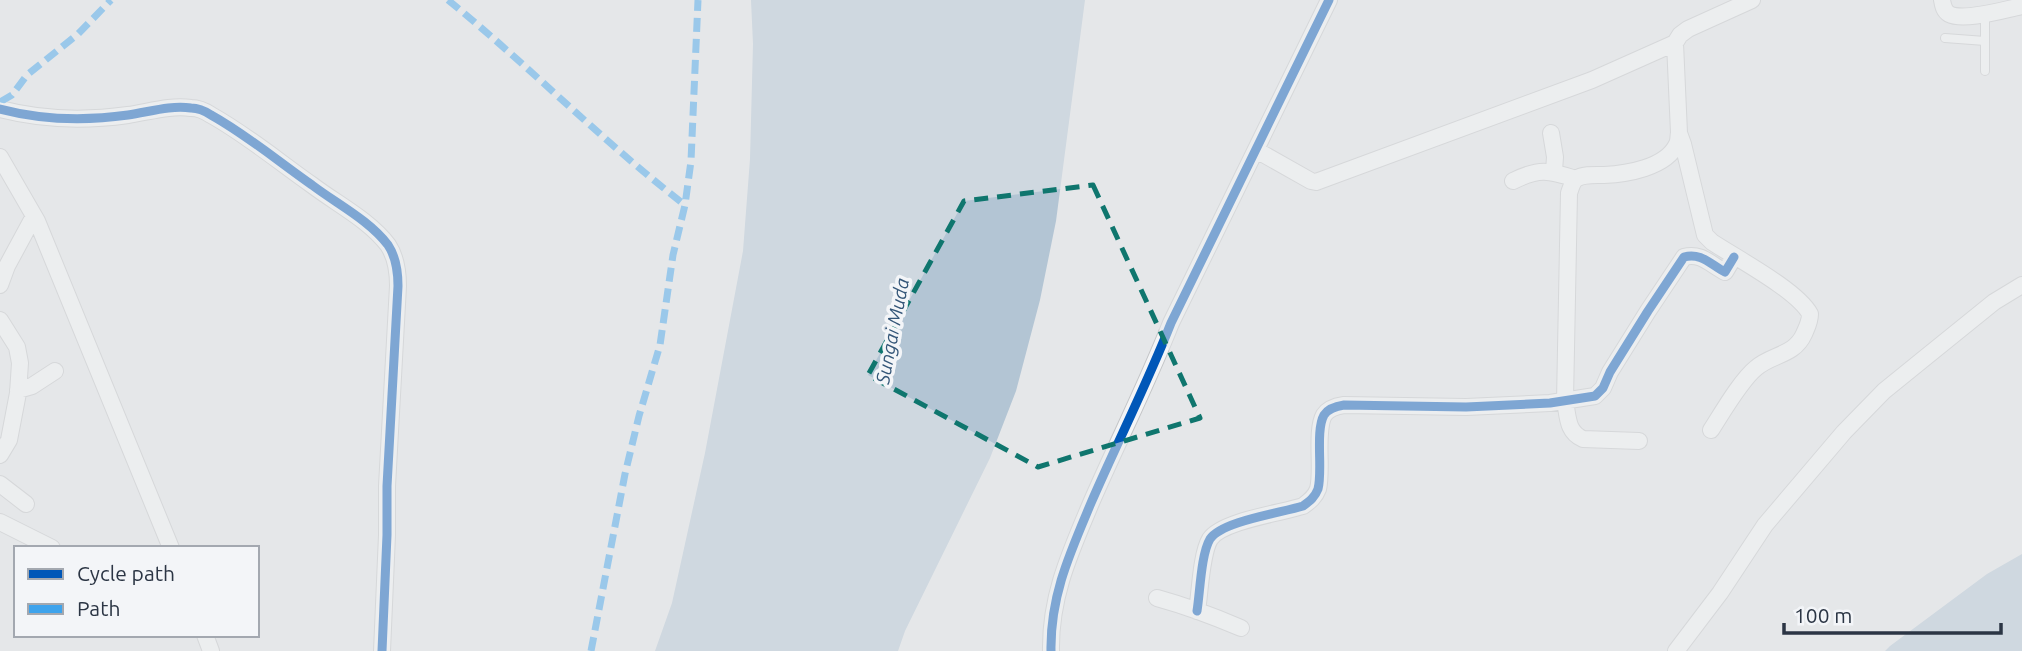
<svg xmlns="http://www.w3.org/2000/svg" width="2022" height="651" font-family="Ubuntu,sans-serif">
<rect width="100%" height="100%" fill="#e5e7e9"/>
<!-- water -->
<path fill="#b3c5d4" d="M751,0H1085L1056,221L1040,300L1016,391L990,458L905,631L898,651H655L672,603L705,453L743,251L750,159L753,44Z
M2022,554V651H1885L1890,646L1987,574Z"/>
<g fill="none" stroke-linecap="round" stroke-linejoin="round">
<defs>
<path id="service" d="M1945,38L1985,41
M1985,71V14"/>
<path id="minor" d="M1942,0C1943,6 1944,11 1949,14C1964,22 2006,9 2022,6
M0,109C42,120 85,121 128,115C149,112 170,105 191,108C198,108 205,111 211,115C247,135 279,162 312,185C337,204 369,220 388,245C396,257 398,272 398,286L387,486V535L382,651
M1551,133L1555,157L1554,171
M1679,133L1683,144L1705,235L1712,242C1736,258 1797,290 1810,314C1810,322 1807,327 1804,334C1794,356 1772,354 1756,368C1741,380 1722,413 1711,430
M1256,150L1311,181L1316,182L1592,80L1675,43L1680,35L1688,29L1752,0
M0,157L37,221L171,548
M1513,181C1539,168 1548,170 1576,179
M0,285L7,266L34,216
M0,320L17,347L20,363L18,393L9,440L0,455
M18,390L32,386L55,371
M1639,441L1583,439C1567,432 1568,417 1565,401L1569,193C1571,188 1572,182 1576,179C1583,174 1596,175 1604,175C1626,174 1666,168 1677,144C1679,140 1678,137 1679,133L1675,43
M0,484L26,504
M0,522L52,548
M1157,598C1186,606 1213,616 1241,628
M1197,611C1200,593 1201,554 1210,539C1222,521 1281,513 1303,506C1310,501 1315,497 1318,489C1323,471 1315,431 1324,415C1328,409 1337,406 1344,405L1466,407L1550,403L1595,396L1603,388L1610,372L1648,311L1684,257C1701,252 1711,265 1725,272L1734,257
M205,635L211,651
M1051,651C1050,596 1070,553 1091,503C1117,443 1147,384 1171,323L1329,0
M1676,651L1720,593L1765,525L1844,432L1884,391L1921,361L1994,302L2022,285"/>
</defs>
<!-- service casing -->
<use href="#service" stroke="#c3c5c7" stroke-width="10"/>
<!-- minor casing -->
<use href="#minor" stroke="#c3c5c7" stroke-width="18"/>
<!-- service -->
<use href="#service" stroke="#f4f5f6" stroke-width="8"/>
<!-- minor -->
<use href="#minor" stroke="#f4f5f6" stroke-width="16"/>
<!-- quiet -->
<path stroke="#3ea3ec" stroke-width="7" stroke-dasharray="14 7" stroke-linecap="butt" d="M448,0C529,66 602,141 685,205
M0,102L12,95L27,75L78,34L111,0
M591,651L625,474L639,416L660,345L673,255L685,205L691,161L698,0"/>
<defs>
<path id="cycleway" d="M0,109C42,120 85,121 128,115C149,112 170,105 191,108C198,108 205,111 211,115C247,135 279,162 312,185C337,204 369,220 388,245C396,257 398,272 398,286L387,486V535L382,651
M1197,611C1200,593 1201,554 1210,539C1222,521 1281,513 1303,506C1310,501 1315,497 1318,489C1323,471 1315,431 1324,415C1328,409 1337,406 1344,405L1466,407L1550,403L1595,396L1603,388L1610,372L1648,311L1684,257C1701,252 1711,265 1725,272L1734,257
M1051,651C1050,596 1070,553 1091,503C1117,443 1147,384 1171,323L1329,0"/>
</defs>
<!-- cycleway casing -->
<use href="#cycleway" stroke="#f3f5f8" stroke-width="13"/>
<!-- cycleway -->
<use href="#cycleway" stroke="#0057b8" stroke-width="9"/>
</g>
<!-- marked area -->
<path d="M0 0H2022V651H0ZM1093,185L1200,418L1038,467L868,375L964,201Z" fill="#e5e7e9" fill-opacity=".55" fill-rule="evenodd"/>
<path fill="none" stroke="#0f766e" stroke-width="5" stroke-dasharray="14 9" stroke-linejoin="round" d="M1093,185L1200,418L1038,467L868,375L964,201Z"/>
<g text-anchor="middle" dominant-baseline="central" stroke-width="7" stroke-linejoin="round" paint-order="stroke">
<!-- water labels -->
<g font-size="19" font-style="italic" fill="#345678" stroke="#f3f5f8">
<text transform="translate(892 331) rotate(-79)">Sungai Muda</text>
</g>
</g>
<!-- legend -->
<rect x="14" y="546" width="245" height="91" fill="#f3f5f8" stroke="#a3a8b0" stroke-width="2"/>
<rect x="28" y="569" width="35" height="10" fill="#0057b8" stroke="#a3a8b0" stroke-width="2"/>
<text x="77" y="581" font-size="21" fill="#2b3544">Cycle path</text>
<rect x="28" y="604" width="35" height="10" fill="#3ea3ec" stroke="#a3a8b0" stroke-width="2"/>
<text x="77" y="616" font-size="21" fill="#2b3544">Path</text>
<!-- scale -->
<path d="M1784 623v10h217v-10" fill="none" stroke="#2b3544" stroke-width="3.5"/>
<text x="1794" y="623" font-size="21" fill="#2b3544" stroke="#f3f5f8" stroke-width="5" paint-order="stroke">100 m</text>
</svg>
